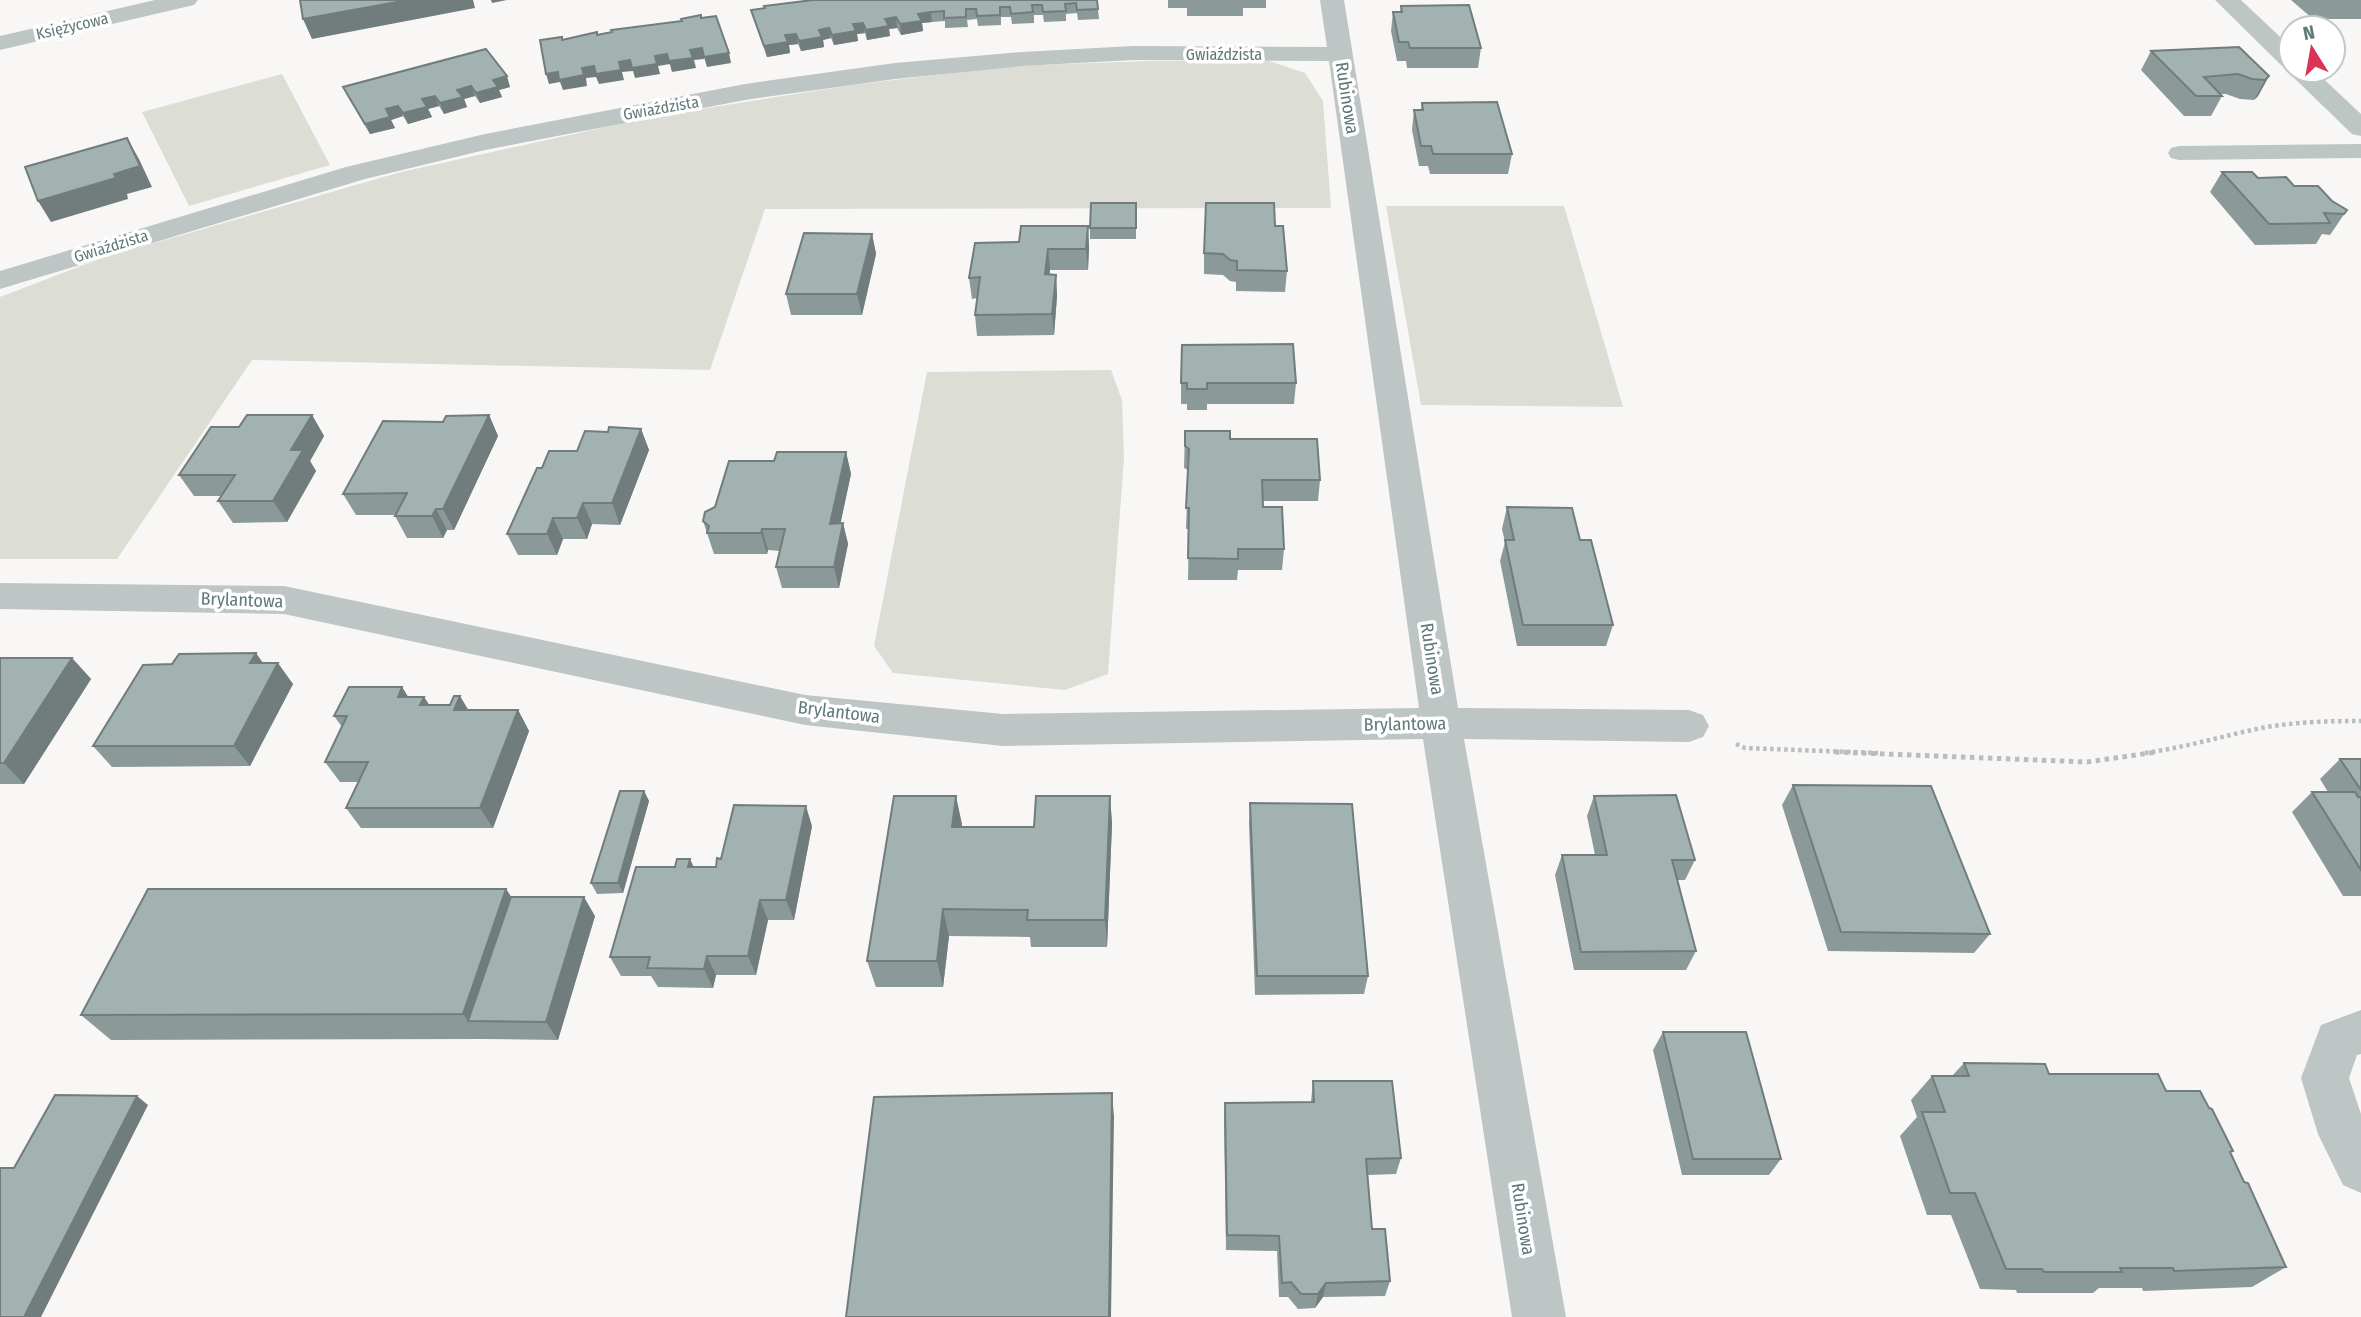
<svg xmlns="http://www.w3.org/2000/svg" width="2361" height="1317" font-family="'Fira Sans Condensed',sans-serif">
<rect width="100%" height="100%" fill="#f8f7f6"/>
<!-- green -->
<path fill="#dcddd5" d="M1149,61H1269L1305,73L1323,101L1331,208L765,209L710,370L252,360L117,559H0V297L99,259L401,172L651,117L852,85L1010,66Z
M282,74L330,165L189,206L142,112Z
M1386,206H1564L1623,407L1421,405Z
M1111,370L1122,400L1124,458L1108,674L1065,690L893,673L874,646L927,372Z"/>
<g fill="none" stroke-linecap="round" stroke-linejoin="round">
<!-- path-far1 -->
<path stroke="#b8bebe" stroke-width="4.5" stroke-dasharray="3.5 3.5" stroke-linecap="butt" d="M1736,744L1745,748L1878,753
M2145,753C2181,748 2216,738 2252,730C2287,722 2325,721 2361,721"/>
<!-- path -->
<path stroke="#b8bebe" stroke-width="5" stroke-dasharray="4.5 4.5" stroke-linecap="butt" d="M1835,752L2087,762L2157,752"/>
<!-- service -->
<path fill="#bdc5c5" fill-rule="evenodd" d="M2361,144V158L2179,160L2171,158L2168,153L2171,148L2179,146Z"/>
<!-- minor -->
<path fill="#bdc5c5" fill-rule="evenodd" d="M155,0H198L194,5L0,50V36Z
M1320,0H1344L1458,708L1689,710L1703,715L1709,726L1703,737L1689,742L1464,739L1566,1317H1512L1423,739L1003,746L805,725L284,614L0,609V583L284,586L805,695L1003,714L1419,708L1329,61L1133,60L1022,66L895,79L745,100L485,150L365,179L0,289V271L346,167L485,134L745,84L895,63L1022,52L1133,46L1327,47Z
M2215,0H2241L2291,47V70H2314L2361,114V136L2352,134L2291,75L2289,68L2282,66Z
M2361,1010V1054L2357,1055L2349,1078L2361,1114V1193L2343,1185L2318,1134L2301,1078L2321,1025Z"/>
</g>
<!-- wall -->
<path fill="#8b9998" d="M1097,0L1099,19L1078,20L1077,13L1066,14V21L1044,22L1043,15H1034V23L1012,24L1011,17H1001V25L978,26L977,19L967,20L968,27L945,28V21L932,22L922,23L923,31L901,35L897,28L889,29L890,36L867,40L865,33L857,34L858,41L834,45L831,38L823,40L824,47L801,51L798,44L789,45L790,53L767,57L754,20L751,10Z
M1168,0H1266V8H1243V16H1187V8H1168Z
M2291,0H2361V19H2313Z
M1401,6L1481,48L1478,68H1407L1406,61H1397L1391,31L1393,12H1400Z
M2151,51L2269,76L2258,96L2254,100L2240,99L2226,94H2221L2222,96L2211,116H2184L2141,70Z
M343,87H510L499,90L502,97L480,103L475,96L464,99L467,107L444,114L439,106L428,109L432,117L408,124L403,116L391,120L395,128L370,134L348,97Z
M1422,103L1512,154L1508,174H1430L1428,166H1419L1412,130L1414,110H1421Z
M2222,172L2258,178L2294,186L2332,201L2347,210L2330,235L2322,234L2316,244L2255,245L2210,192Z
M1136,203V239H1090V228Z
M1088,226L1089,247L1088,270H1050L1049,275H1056L1057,296L1054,335L977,336L975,315L977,298L972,299L969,278L1019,242Z
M1275,226L1287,271L1285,292L1236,291V282L1230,281L1223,275L1204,274V253Z
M872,234L876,254L862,315H791L786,294Z
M1181,383H1296L1294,404H1207V410H1187V404H1181Z
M312,415L324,436L310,461L316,471L287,522L233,523L218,501L222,496H194L179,475L239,427Z
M489,415L498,436L454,530H447L443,538H407L395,516L396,515H356L343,494L443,422Z
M641,429L649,450L620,525L592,524L587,539H563L557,555H518L507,534L542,468L577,451L608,432Z
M1185,431L1230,439L1320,480L1318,501H1263V507L1284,549L1282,570H1238L1237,580H1188L1189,529H1186L1188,470L1184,468Z
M846,452L851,474L840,523H843L848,544L839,588H782L776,567L780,551L768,550L767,554H714L703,521L715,507L774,461Z
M1507,507L1580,540L1613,625L1606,646H1517L1500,561L1505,542L1502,529Z
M0,658H72L91,679L24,784H0Z
M263,663L293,684L250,766L112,767L93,746Z
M402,687L408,697H424L429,705L469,710H518L529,731L493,828H361L346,808L359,782H340L325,762L342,727L334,716Z
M2340,759H2361V896H2343L2292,812L2312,792H2328L2320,779Z
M1793,785L1990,934L1974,953L1828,951L1782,805Z
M644,791L649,801L623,893L597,894L591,883Z
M1110,796L1112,824L1107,947H1031L1030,937L949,936L943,987H876L867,961L962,824V827H1034Z
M1594,796L1695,860L1685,880H1677L1696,951L1686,970H1574L1555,875L1562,855H1595L1587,816Z
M1250,803L1368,976L1364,994L1255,995L1249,823Z
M812,826L794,920H768L756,975H716L713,988L658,987L651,976H621L610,957L675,867H716L721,859Z
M506,889L511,897L595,916L558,1040L483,1039L111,1040L81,1015Z
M1663,1032L1781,1159L1769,1175H1682L1653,1050Z
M1964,1063L2166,1091L2209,1108L2233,1151L2230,1153L2286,1267L2252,1287L2143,1291L2142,1288H2099L2093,1293H2017L2016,1290L1980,1289L1951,1215H1927L1900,1136L1917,1117L1911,1100L1932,1076H1952Z
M1313,1081L1401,1158L1396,1174L1368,1175L1372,1229L1390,1281L1385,1296L1323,1297L1315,1308L1298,1309L1288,1297H1279L1277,1251L1226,1250L1224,1120L1225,1103L1311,1102Z"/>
<!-- shaded-wall -->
<path fill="#717d7c" d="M408,0H473L475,8L312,39L303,19Z
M491,0H507L492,3Z
M931,12L932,22L922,23L923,31L901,35L900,24L918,14Z
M896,17L897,28L889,29L890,36L867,40L866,30L885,19Z
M863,23L865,33L857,34L858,41L834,45L832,35L853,24Z
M829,28L831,38L823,40L824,47L801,51L799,41L819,30Z
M796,34L798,44L789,45L790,53L767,57L764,46L785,35Z
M702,48L704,59L694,60L696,68L672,72L669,61L690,50Z
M729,53L731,63L707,67L704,57Z
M667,54L670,64L658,66L660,74L635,78L633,71L622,72L624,80L599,84L596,77L586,78L587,86L563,90L560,82L549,84L546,74Z
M507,76L510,87L499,90L502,97L480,103L476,93L493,80Z
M2269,76L2258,96L2254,100L2265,80Z
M471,86L475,96L464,99L467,107L444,114L440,103L457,90Z
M435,96L439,106L428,109L432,117L408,124L403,113L422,99Z
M398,106L403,116L391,120L395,128L370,134L365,124L386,109Z
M127,138L139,159L152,187L127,194L128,199L51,222L38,201L114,174Z
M1088,226L1089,247L1088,270L1086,249Z
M872,234L876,254L862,315L857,294Z
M1048,249L1050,270L1047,295L1045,274Z
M1056,275L1057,296L1054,335L1052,314Z
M312,415L324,436L310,461L316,471L287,522L273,501L291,450Z
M489,415L498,436L454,530L443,509Z
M641,429L649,450L620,525L612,503Z
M846,452L851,474L836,545L830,524Z
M583,503L592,524L587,539L577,518Z
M436,509L447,530L443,538L432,516Z
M553,518L563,539L557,555L547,534Z
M843,523L848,544L839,588L834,567Z
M762,529L768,550L767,554L761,533Z
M256,653L271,674L250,663Z
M72,658L91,679L24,784L4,763Z
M278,663L293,684L250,766L234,746Z
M402,687L415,708L398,697Z
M460,696L472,716L454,710Z
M424,697L437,717L420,705Z
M518,710L529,731L493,828L480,808Z
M644,791L649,801L623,893L618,883Z
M956,796L962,824L958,855L952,827Z
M1110,796L1112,824L1107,947L1105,920Z
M806,806L812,826L794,920L786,900Z
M690,859L699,878L688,867Z
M506,889L524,916L468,1021L463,1014Z
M584,897L595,916L558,1040L546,1022Z
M760,900L768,920L756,975L748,956Z
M943,909L949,936L943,987L937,961Z
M707,956L716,975L713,988L704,969Z
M1112,1093L1114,1117L1111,1317H1109Z
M137,1096L148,1105L41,1317H24Z
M1326,1283L1323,1297L1315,1308L1318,1294Z"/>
<!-- building -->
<path fill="#a2b2b1" stroke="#717d7c" stroke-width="2" d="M300,0H408L303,19Z
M813,0H1097L1098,9L1077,10L1076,3L1065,4L1066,11L1043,12L1042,5H1032L1033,12L1011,14L1010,7H1000V15L977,16L976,9H966V17L944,18V11L931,12L918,14L922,21L900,24L896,17L885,19L889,26L866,30L863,23L853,24L856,31L832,35L829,28L819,30L822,37L799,41L796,34L785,35L788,42L764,46L751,10L765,8L764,6Z
M1469,5L1481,48H1410L1408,42H1399L1393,12H1402L1401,6Z
M701,15V18L716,16L729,53L704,57L702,48L690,50L693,58L669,61L667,54L655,56L657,64L632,68L630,60L619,62L621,70L596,74L594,66L582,68L584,75L559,80L558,72L546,74L540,40L562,37V40L597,32V35L612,32L611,30L682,21L681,19Z
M2239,47L2269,76L2265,80L2252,79L2238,74L2204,77L2222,96H2196L2151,51Z
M486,49L507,76L493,80L498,87L476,93L471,86L457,90L463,97L440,103L435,96L422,99L427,107L403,113L398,106L386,109L390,117L365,124L343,87Z
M1497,102L1512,154H1433L1431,146H1421L1414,110H1423L1422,103Z
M127,138L140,166L114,174L116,178L38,201L25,167Z
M2222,172H2252L2258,178L2286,177L2294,186H2318L2332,201L2347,210L2344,214L2324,213L2330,223L2269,224Z
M1091,203H1136V228H1090Z
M1206,203H1274L1275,226H1283L1287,271L1237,270V261L1230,260L1223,254L1204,253Z
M1021,226H1088L1086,249H1048L1045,274L1056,275L1052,314L975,315L980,277L969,278L975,243L1019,242Z
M804,233L872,234L857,294H786Z
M1293,344L1296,383H1207V389H1187V383H1181L1182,345Z
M247,415H312L291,450H303L273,501H218L235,475H179L211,427H239Z
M489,415L443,509H436L432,516H395L407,493L343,494L383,421L443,422L446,416Z
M609,427L641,429L612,503H583L577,518H553L547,534H507L537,468H542L549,451H577L585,431L608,432Z
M1185,431H1230V439H1317L1320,480H1262L1263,507H1282L1284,549H1238V559L1188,558L1189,508H1186L1189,449L1185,446Z
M777,452H846L830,524L843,523L834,567H776L785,529H762L761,533H707L709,526L703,521L705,512L715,507L729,461H774Z
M1507,507L1572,508L1580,540H1591L1613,625H1523L1505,540H1514Z
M256,653L250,663H278L234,746H93L143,665L172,664L179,654Z
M0,658H72L4,763H0Z
M349,687H402L398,697H424L420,705H450L454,696H460L454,710H518L480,808H346L368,762H325L347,716H334Z
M2340,759H2361V790Z
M1793,785L1931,786L1990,934L1841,932Z
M620,791H644L618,883H591Z
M2312,792H2355L2358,797H2361V870Z
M1676,795L1695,860H1672L1696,951L1581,952L1562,855H1607L1594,796Z
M894,796H956L952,827H1034L1036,796H1110L1105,920H1027L1028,910L943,909L937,961H867Z
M1250,803L1352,804L1368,976H1257Z
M734,805L806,806L786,900H760L748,956H707L704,969L647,968L650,957H610L636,867H675L677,859H690L688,867H716L717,858L721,859Z
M148,889H506L463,1014L81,1015Z
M511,897H584L546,1022L468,1021Z
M1663,1032H1746L1781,1159H1693Z
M1964,1063L2045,1064L2049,1074H2158L2166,1091H2200L2209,1108L2212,1109L2233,1151L2230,1152L2244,1182L2248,1183L2286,1267L2174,1271L2173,1268H2120L2122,1272H2044L2042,1269H2006L1975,1193H1950L1922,1112H1945L1932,1076H1969Z
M1313,1081H1392L1401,1158L1366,1159L1372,1229H1385L1390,1281L1326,1283L1318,1294H1301L1291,1282L1282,1283L1279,1236L1227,1235L1225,1103L1314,1102Z
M1112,1093L1109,1317H846L874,1097Z
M55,1095L137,1096L24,1317H0V1168H14Z"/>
<g text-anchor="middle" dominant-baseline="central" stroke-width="7" stroke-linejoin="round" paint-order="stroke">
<!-- far-street labels -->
<g font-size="16" fill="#607979" stroke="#fff">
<text transform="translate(72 26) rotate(-13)">Księżycowa</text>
<text x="1224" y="54">Gwiaździsta</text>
<text transform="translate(661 108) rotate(-10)">Gwiaździsta</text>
<text transform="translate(111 246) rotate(-17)">Gwiaździsta</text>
</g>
<!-- street labels -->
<g font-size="18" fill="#607979" stroke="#fff">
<text transform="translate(1347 98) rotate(81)">Rubinowa</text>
<text transform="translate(242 600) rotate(2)">Brylantowa</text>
<text transform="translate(1432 659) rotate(81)">Rubinowa</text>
<text transform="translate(839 712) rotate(7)">Brylantowa</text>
<text transform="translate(1405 724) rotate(-1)">Brylantowa</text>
<text transform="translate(1523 1219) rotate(81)">Rubinowa</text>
</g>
</g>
<!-- north arrow -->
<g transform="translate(2312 49) rotate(349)"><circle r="33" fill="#ffffff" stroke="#bfc9c9" stroke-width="2"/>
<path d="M0-5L12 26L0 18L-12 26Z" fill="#db3355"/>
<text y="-10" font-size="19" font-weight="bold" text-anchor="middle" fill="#607979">N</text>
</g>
</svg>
